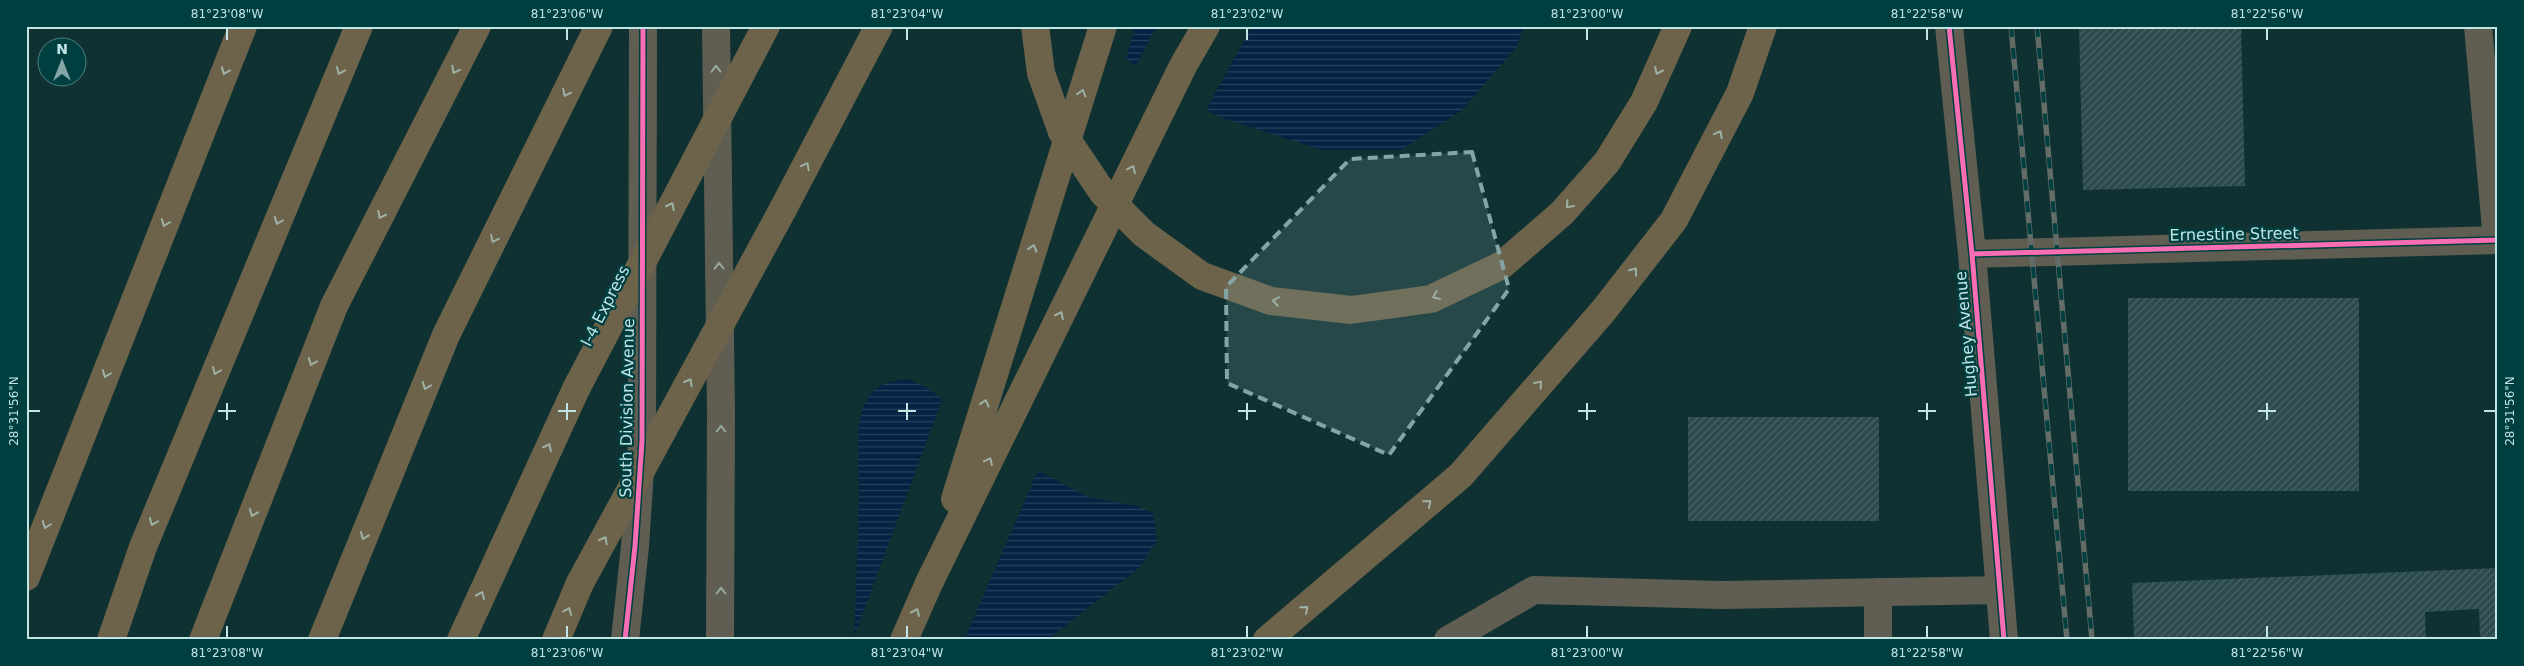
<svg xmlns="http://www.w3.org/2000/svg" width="2524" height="666" font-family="'DejaVu Sans',sans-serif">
<defs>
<pattern id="water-rules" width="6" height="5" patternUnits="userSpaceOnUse" patternTransform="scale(1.25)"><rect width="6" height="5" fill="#052243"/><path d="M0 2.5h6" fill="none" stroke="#28425e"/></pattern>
<pattern id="building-hatch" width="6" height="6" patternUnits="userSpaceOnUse" patternTransform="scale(1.25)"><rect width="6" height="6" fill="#2c494c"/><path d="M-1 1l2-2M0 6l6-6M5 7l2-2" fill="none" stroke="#496366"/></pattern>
</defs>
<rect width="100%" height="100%" fill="#0f3131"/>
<!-- water -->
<path fill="url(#water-rules)" d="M1122,26H1524L1516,48L1461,111L1401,150H1322L1219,117L1135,69L1120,50Z
M907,379L928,388L1020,461L1088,497L1137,506L1153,513L1157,540L1140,567L1047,640H854C856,592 858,543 859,495C860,468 852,421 868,398C878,383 891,381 907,379Z"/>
<!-- pier -->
<path fill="#0f3131" d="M1119,26H1136L1125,61L1117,51Z
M1157,26H1252L1205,112L1134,71L1125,61L1136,65Z
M943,397L1022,459L1039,468L964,640H853Z"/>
<!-- building -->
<path fill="url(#building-hatch)" d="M2079,26H2241L2245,186L2083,190Z
M2128,298H2359V491H2128Z
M1688,417H1879V521H1688Z
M2498,568V640H2480L2479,609L2425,612L2426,640H2134L2132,583Z"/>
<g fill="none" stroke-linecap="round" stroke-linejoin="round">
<!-- minor -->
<path stroke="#605e52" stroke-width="28" d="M716,26L721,414L720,640
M1949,26L1972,254L2004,640
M2478,26L2497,240
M1972,254L2498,240
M1878,592V640
M625,640L635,546L642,441L643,26
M1448,640L1534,590L1721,595L2000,590"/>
<!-- highway -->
<path stroke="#6c634a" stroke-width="28" d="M1035,26L1041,73L1062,132L1103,193L1144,234L1202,276L1271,301L1351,310L1431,299L1502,265L1562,213L1607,162L1644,102L1678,26
M783,209L879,26
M26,577L243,26
M111,640L143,547L359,26
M203,640L334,306L477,26
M322,640L446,335L599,26
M461,640L576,389
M556,640L580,583
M904,640L929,583
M1267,640L1461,475L1604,310L1674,220L1740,93L1763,26"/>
<defs>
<path id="rail" d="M2011,26L2067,640
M2037,26L2092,640"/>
</defs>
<!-- rail casing -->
<use href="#rail" stroke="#636c66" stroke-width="5.5"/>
<!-- rail -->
<use href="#rail" stroke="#003f40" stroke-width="4" stroke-dasharray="11" stroke-linecap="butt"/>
<!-- highway-bridge -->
<path stroke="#6c634a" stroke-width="28" d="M576,389L766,26
M955,499L1103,26
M580,583L783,209
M929,583L1183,66L1206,26"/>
<defs>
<path id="cycleway" d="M1949,26L1972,254L2004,640
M1972,254L2498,240
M625,640L635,546L642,441L643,26"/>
</defs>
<!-- cycleway casing -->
<use href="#cycleway" stroke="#003f40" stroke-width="8"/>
<!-- cycleway -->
<use href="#cycleway" stroke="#f96db3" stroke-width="5"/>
</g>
<!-- one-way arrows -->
<defs><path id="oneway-chevron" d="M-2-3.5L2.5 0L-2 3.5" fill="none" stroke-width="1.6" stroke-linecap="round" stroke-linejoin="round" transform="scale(1.25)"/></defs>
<g stroke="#95a8a2">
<use href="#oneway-chevron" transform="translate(716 69) rotate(-91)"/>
<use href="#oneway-chevron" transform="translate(719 266) rotate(-91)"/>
<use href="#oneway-chevron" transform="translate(721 429) rotate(-90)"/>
<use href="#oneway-chevron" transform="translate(721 591) rotate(-90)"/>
</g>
<g stroke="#9fb0a6">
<use href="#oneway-chevron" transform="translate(455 70) rotate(117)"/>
<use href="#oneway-chevron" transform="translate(225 71) rotate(112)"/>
<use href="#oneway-chevron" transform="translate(340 71) rotate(113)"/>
<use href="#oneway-chevron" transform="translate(1658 71) rotate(114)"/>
<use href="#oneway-chevron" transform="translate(566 93) rotate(116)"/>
<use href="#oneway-chevron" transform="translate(1082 93) rotate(-73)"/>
<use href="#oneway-chevron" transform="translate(1719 134) rotate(-62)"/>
<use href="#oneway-chevron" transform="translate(806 166) rotate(-62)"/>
<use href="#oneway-chevron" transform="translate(1132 169) rotate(-64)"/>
<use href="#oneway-chevron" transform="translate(1569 205) rotate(132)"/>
<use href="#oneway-chevron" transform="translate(671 206) rotate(-63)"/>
<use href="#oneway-chevron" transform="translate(381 215) rotate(117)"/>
<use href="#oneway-chevron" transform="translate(278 221) rotate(113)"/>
<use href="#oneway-chevron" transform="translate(165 223) rotate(111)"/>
<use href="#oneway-chevron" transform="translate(494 239) rotate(116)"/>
<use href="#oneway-chevron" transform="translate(1033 248) rotate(-73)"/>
<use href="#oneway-chevron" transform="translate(1634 271) rotate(-52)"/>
<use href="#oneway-chevron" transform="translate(1436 296) rotate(157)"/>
<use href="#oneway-chevron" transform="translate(1276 301) rotate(-170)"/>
<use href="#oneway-chevron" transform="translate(1060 315) rotate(-64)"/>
<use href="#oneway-chevron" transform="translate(312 362) rotate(112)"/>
<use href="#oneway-chevron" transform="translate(216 371) rotate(113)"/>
<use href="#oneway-chevron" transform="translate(106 374) rotate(111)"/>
<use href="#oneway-chevron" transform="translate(689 382) rotate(-62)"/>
<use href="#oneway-chevron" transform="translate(1539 384) rotate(-49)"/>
<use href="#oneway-chevron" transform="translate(426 386) rotate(112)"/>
<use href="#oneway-chevron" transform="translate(985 403) rotate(-73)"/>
<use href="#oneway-chevron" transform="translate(548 447) rotate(-65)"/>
<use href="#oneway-chevron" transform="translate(989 461) rotate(-64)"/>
<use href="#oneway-chevron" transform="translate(1428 503) rotate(-41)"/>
<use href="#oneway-chevron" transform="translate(253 513) rotate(112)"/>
<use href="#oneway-chevron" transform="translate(153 522) rotate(113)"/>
<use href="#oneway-chevron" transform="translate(46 525) rotate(111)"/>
<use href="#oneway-chevron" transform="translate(364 536) rotate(112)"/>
<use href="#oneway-chevron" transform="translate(604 540) rotate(-62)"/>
<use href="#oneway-chevron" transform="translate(481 595) rotate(-66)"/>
<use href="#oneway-chevron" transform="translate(1305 609) rotate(-41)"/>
<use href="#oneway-chevron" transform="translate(568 611) rotate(-67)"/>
<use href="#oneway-chevron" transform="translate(916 612) rotate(-66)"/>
</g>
<!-- marked area -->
<path fill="#83a5a5" fill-opacity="0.2" stroke="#83a5a5" stroke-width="4" stroke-dasharray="10 6" stroke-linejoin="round" d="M1472,152L1509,289L1389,455L1227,383L1226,287L1350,159Z"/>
<!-- ticks -->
<path fill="none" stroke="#c1e4e4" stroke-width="2" d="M227,28V40M567,28V40M907,28V40M1247,28V40M1587,28V40M1927,28V40M2267,28V40M227,403V420M567,403V420M907,403V420M1247,403V420M1587,403V420M1927,403V420M2267,403V420M28,411H40M218,411H236M558,411H576M898,411H916M1238,411H1256M1578,411H1596M1918,411H1936M2258,411H2276M2484,411H2496M227,626V638M567,626V638M907,626V638M1247,626V638M1587,626V638M1927,626V638M2267,626V638"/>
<g text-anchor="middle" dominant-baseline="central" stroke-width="4.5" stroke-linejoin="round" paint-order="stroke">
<!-- street labels -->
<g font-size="16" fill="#c1e4e4" stroke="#003f40">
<text transform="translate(2234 234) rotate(-1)">Ernestine Street</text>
<text transform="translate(605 306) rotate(-63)">I-4 Express</text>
<text transform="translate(1966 334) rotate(-95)">Hughey Avenue</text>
<text transform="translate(627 408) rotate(-89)">South Division Avenue</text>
</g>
</g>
<!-- border -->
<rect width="2524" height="666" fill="none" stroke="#003f40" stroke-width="55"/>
<!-- north arrow -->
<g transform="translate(62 62)"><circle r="24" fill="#003f40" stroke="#4d8182"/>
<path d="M0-4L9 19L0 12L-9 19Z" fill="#83a5a5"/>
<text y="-8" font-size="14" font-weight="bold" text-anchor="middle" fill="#c1e4e4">N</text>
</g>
<rect x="28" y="28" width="2468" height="610" fill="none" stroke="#c1e4e4" stroke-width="2"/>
<g font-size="12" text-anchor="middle" fill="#c1e4e4">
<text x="227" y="18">81°23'08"W</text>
<text x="567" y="18">81°23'06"W</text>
<text x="907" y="18">81°23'04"W</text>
<text x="1247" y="18">81°23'02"W</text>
<text x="1587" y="18">81°23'00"W</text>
<text x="1927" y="18">81°22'58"W</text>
<text x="2267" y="18">81°22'56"W</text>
<text transform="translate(14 411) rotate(-90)" y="4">28°31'56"N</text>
<text transform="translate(2510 411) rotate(-90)" y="4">28°31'56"N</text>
<text x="227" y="657">81°23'08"W</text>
<text x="567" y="657">81°23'06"W</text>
<text x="907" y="657">81°23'04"W</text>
<text x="1247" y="657">81°23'02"W</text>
<text x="1587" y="657">81°23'00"W</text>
<text x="1927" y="657">81°22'58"W</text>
<text x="2267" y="657">81°22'56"W</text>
</g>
</svg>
